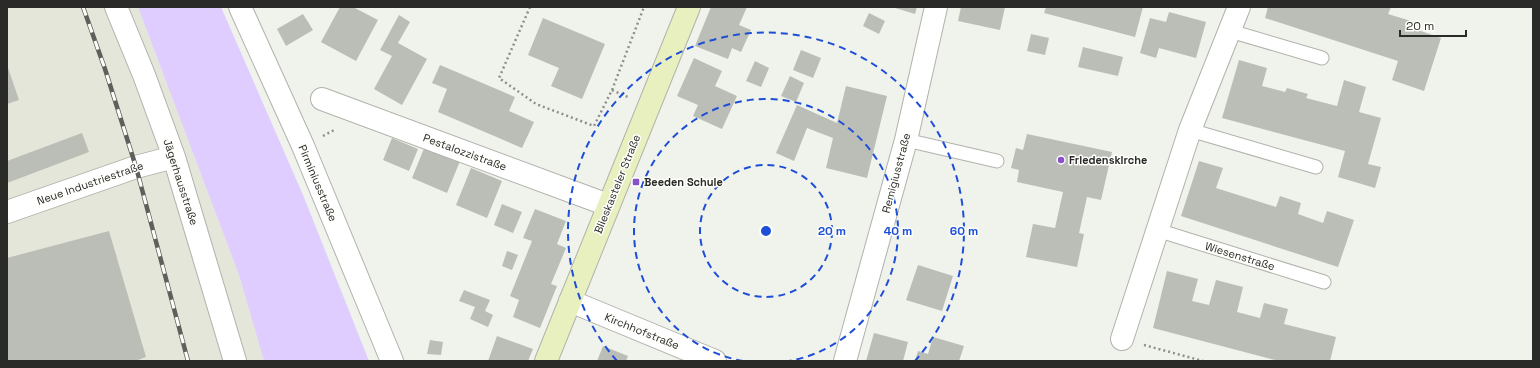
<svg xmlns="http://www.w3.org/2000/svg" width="1540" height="368" font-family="'Space Grotesk',sans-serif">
<rect width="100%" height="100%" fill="#f0f2ec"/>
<!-- built -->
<path fill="#e3e6d8" d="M7,7H138L239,275L264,361H7Z"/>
<!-- green -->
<path fill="#decdfe" d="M138,7H221L303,195L369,361H264L239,275Z"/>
<!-- building -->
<path fill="#bbbdb7" d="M340,7H353L378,20L356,61L321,42Z
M711,7H747L739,25L751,30L741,52L732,48L728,59L695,46Z
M892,7H917L915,14Z
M961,7H1005L1000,30L958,21Z
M1046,7H1143L1135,37L1044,13Z
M1268,7H1391L1388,14L1411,21L1409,27L1441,38L1424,91L1392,80L1398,61L1265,18Z
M1169,12L1206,22L1196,58L1159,48L1156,58L1140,53L1150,18L1166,22Z
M869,13L885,21L879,34L863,26Z
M303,14L313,30L286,46L277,29Z
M399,15L410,22L398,43L427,59L402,105L374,89L392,56L380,50Z
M543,18L605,44L582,99L551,86L559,68L528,55Z
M1031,34L1049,38L1045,55L1027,51Z
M1083,47L1123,57L1118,76L1078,67Z
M801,50L821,58L813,78L793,70Z
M694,58L722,71L715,86L737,96L722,129L693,116L698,105L677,96Z
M1239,60L1267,68L1262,86L1285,92L1287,88L1308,94L1306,98L1337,106L1344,80L1366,87L1359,112L1381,118L1368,164L1381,167L1375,188L1338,177L1345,151L1222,118Z
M755,61L769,68L761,87L746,81Z
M7,65L19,100L7,104Z
M440,65L515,97L509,111L534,122L522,148L438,112L447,89L432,83Z
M790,76L804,83L796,102L781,96Z
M846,86L887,96L867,178L826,168L833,138L807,128L794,161L776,153L797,105L837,123Z
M82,133L89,152L7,183V161Z
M1027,134L1112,152L1101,200L1087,197L1079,233L1084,234L1077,267L1026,257L1033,224L1055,228L1063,192L1017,182L1019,170L1011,168L1016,148L1023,150Z
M392,138L418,149L409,171L383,160Z
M425,146L460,161L447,193L412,178Z
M1199,161L1223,168L1216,188L1276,207L1280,196L1301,203L1298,214L1323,223L1327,211L1354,220L1338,267L1181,216Z
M471,168L502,181L487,218L456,205Z
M502,204L522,212L513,233L494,225Z
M535,209L566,221L557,244L566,248L551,284L557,286L540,328L513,317L519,300L510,296L532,241L523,238Z
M109,231L146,357L135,361H7V258Z
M507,251L518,255L512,270L502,266Z
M918,265L953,276L942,311L906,300Z
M1167,271L1198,279L1192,301L1209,305L1216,280L1243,287L1237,312L1260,318L1264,303L1288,309L1284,324L1336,337L1330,361H1279L1153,328Z
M464,290L490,300L485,311L493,315L488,327L470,319L475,307L459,301Z
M874,333L908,342L903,361H866Z
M497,336L533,349L528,361H488Z
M933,337L964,346L959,361H915L918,351L928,354Z
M430,340L443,342L441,355L427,354Z
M603,346L628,356L626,361H597Z"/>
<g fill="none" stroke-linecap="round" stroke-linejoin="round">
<defs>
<path id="lane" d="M1230,31L1322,58
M1190,130L1316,167
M906,140L997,161
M1157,230L1324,282"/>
<path id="street" d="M116,7L144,75L174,157L235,361
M240,7L303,146L392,361
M322,99L608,205
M7,212L136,167L174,157
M570,301L715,361
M1122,339L1190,130L1239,7
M845,361L906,140L936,7"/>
<path id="secondary" d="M546,361L689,7"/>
</defs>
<!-- lane casing -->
<use href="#lane" stroke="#b1b2ac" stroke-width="15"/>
<!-- street casing -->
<use href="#street" stroke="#b1b2ac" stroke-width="24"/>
<!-- secondary casing -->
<use href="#secondary" stroke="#b1b2ac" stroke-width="24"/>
<!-- path -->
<path stroke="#8e8f8b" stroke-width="2.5" stroke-dasharray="2 3" stroke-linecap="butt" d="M530,7L499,78L536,104L594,126L612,90L644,7
M612,90L630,98
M323,136L336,129
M1144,345L1203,361"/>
<!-- lane -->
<use href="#lane" stroke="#fff" stroke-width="13"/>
<!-- street -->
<use href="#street" stroke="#fff" stroke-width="22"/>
<!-- secondary -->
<use href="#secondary" stroke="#e9f0bf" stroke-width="22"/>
<defs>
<path id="rail" d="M83,7L105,69L136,167L188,361"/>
</defs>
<!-- rail casing -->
<use href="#rail" stroke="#5f605c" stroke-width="4.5"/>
<!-- rail -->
<use href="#rail" stroke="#fefffb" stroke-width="3" stroke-dasharray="9" stroke-linecap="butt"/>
</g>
<!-- distance rings -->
<g fill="none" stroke="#1d4ed8" stroke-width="2" stroke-dasharray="7 5">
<circle cx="766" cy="231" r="66"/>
<path d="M743 361A132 132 0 1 1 789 361"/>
<path d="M617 361A198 198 0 1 1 915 361"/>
</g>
<!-- markers -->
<g fill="#8651c9" stroke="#fefffb" stroke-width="1.5">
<circle cx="1061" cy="160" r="4"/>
<rect x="632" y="178" width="8" height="8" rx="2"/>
</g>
<g text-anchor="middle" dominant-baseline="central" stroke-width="3" stroke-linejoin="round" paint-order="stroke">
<!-- street labels -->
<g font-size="11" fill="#2a2b28" stroke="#fefffb">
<text transform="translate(465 152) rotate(20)">Pestalozzistraße</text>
<text transform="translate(896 173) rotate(-75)">Remigiusstraße</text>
<text transform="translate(181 182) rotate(72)">Jägerhausstraße</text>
<text transform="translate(90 183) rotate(-19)">Neue Industriestraße</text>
<text transform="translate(318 183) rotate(67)">Pirminiusstraße</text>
<text transform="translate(617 184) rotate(-68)">Blieskasteler Straße</text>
<text transform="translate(1240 256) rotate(17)">Wiesenstraße</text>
<text transform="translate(642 331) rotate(22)">Kirchhofstraße</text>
</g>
<!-- poi labels -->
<g font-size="11" font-weight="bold" fill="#2a2b28" stroke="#fefffb" text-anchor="start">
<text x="1069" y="160">Friedenskirche</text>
<text x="644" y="182">Beeden Schule</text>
</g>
</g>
<circle cx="766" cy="231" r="6" fill="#1d4ed8" stroke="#fefffb" stroke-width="2"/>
<g font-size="12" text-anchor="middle" font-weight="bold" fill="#1d4ed8" stroke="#fefffb" stroke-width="3" stroke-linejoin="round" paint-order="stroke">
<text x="832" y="235">20 m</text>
<text x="898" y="235">40 m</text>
<text x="964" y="235">60 m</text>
</g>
<!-- border -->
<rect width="1540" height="368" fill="none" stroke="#2a2b28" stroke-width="16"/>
<!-- scale -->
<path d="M1400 30v6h66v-6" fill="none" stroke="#2a2b28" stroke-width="2"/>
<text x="1406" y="30" font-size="12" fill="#2a2b28" stroke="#fefffb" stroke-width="3" paint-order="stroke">20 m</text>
</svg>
